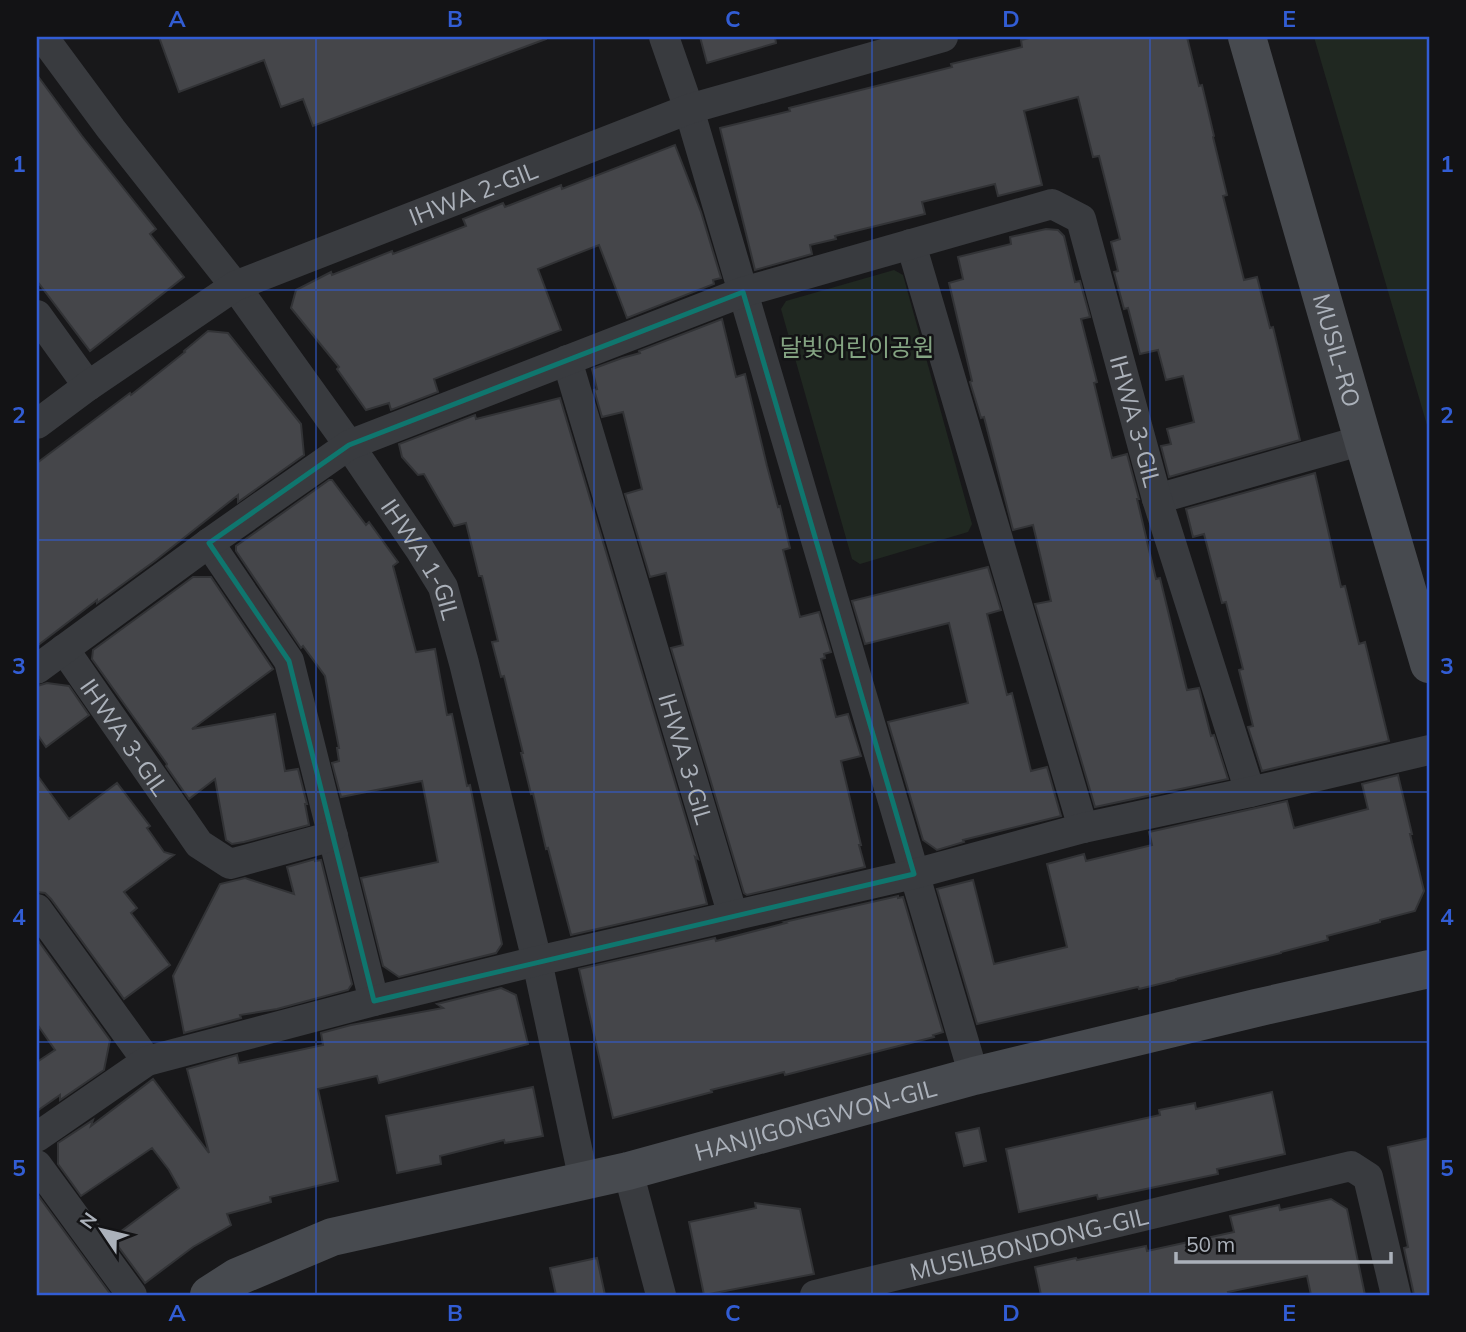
<svg xmlns="http://www.w3.org/2000/svg" width="1466" height="1332" font-family="Mulish,'Noto Sans KR',sans-serif">
<rect width="100%" height="100%" fill="#18181a"/>
<!-- green -->
<path fill="#202821" d="M1314,37H1429V432Z
M894,270L903,275L972,524L968,532L860,564L852,559L781,309L786,301Z"/>
<!-- building -->
<path fill="#45464a" stroke="#323336" stroke-width="2" d="M159,37H546V39L313,126L303,99L281,107L264,60L179,92Z
M700,37H775L776,43L707,63Z
M1033,37H1187L1199,86L1202,85L1214,136L1213,137L1227,195L1223,196L1244,280L1257,277L1270,328L1273,327L1300,440L1169,477L1161,446L1171,444L1167,429L1194,422L1183,376L1166,380L1158,350L1140,354L1128,308L1124,309L1114,272L1118,271L1111,242L1120,239L1099,156L1093,157L1078,97L1024,111L1042,185L998,196L995,184L922,202L925,214L835,236L836,239L810,245L812,254L755,270L720,128L790,111L789,108L952,67L951,64L1022,47L1021,40Z
M37,75L82,136L156,229L150,234L184,277L90,351L37,281Z
M675,145L701,212L721,278L713,280L714,284L627,318L599,245L538,269L561,330L434,379L438,392L391,410L389,403L366,410L337,369L339,367L291,308L296,290L331,272L332,275L392,251L393,254L466,226L463,219L503,203L505,207L561,185L562,189Z
M1046,229L1058,230L1064,236L1075,282L1080,281L1090,317L1081,319L1097,382L1094,383L1112,458L1127,454L1139,499H1137L1156,579L1160,578L1187,690L1199,688L1211,736L1214,735L1228,779L1095,807L1035,604L1051,601L1033,525L1013,530L984,417L981,418L970,382L972,381L949,283L963,279L958,257L1011,244L1010,237Z
M722,319L736,377L745,374L767,466L778,507L780,506L790,548L783,550L800,617L819,612L831,652L824,654L825,658L821,659L836,717L848,714L861,756L841,761L861,845H859L865,867L747,895L744,893L671,648L683,645L666,573L650,577L625,494L642,489L623,412L602,417L594,390L597,389L592,369L622,358L640,353L639,351Z
M208,331L228,333L301,424L304,455L238,502V495L156,560L97,603V600L37,646V463L130,393L131,395L185,352L184,351Z
M560,398L698,859L695,857L707,904L571,935L548,848L546,849L533,793L531,794L521,753H523L504,676L501,677L492,642L498,641L482,576H479L466,523L454,526L424,474L418,475L402,457L399,444L475,415L476,419Z
M1315,473L1341,587L1345,586L1359,644L1365,642L1389,741L1262,771L1248,727L1253,726L1239,670L1243,669L1226,602L1222,603L1204,534L1193,537L1186,509Z
M329,480H332L366,525L369,522L398,562L393,566L416,652L435,649L447,715L452,714L467,786L470,785L502,944L496,953L399,977L383,966L361,878L438,862L422,781L341,797L332,763L339,761L337,748H339L325,676L303,646L301,648L236,551V546Z
M988,567L1001,610L987,614L1007,695L1012,693L1031,771L1047,767L1061,816L963,840L964,842L937,850L923,840L888,722L968,703L949,623L865,644L852,601Z
M193,577H211L273,669L192,729L275,714L285,771L298,769L307,804H305L309,825L244,842L232,844L226,840L215,779L189,799L166,766L167,764L92,659L93,650Z
M47,683L69,686L89,715L46,747L37,734V686Z
M37,775L69,819L117,783L150,826L147,828L164,852L174,855L124,892L137,908L131,913L170,965L124,999L51,899L45,893L37,892Z
M1398,775L1412,834H1410L1424,891L1415,911L1380,920V922L1327,936L1328,940L1281,952V953L1176,979V980L1139,989L1138,987L977,1024L937,889L973,880L994,964L1067,947L1047,864L1084,854L1086,861L1152,845L1149,832L1287,801L1294,828L1368,809L1362,784Z
M315,859V861L321,860L352,984L348,990L277,1009L240,1015L241,1018L184,1033L173,976L220,884L245,878L294,894L287,867Z
M898,896V898L903,897L943,1032L933,1035L934,1037L785,1075L784,1072L711,1090L712,1092L613,1118L579,969L715,938L716,941L786,923L784,922Z
M37,939L110,1040L104,1070L60,1100V1095L37,1111V1062L55,1050L37,1024Z
M501,988L516,995L528,1044L379,1083L377,1076L318,1089L338,1181L270,1197L271,1202L227,1214L231,1225L193,1247L145,1283L112,1238L179,1188L169,1170L152,1148L81,1196L58,1164V1143L93,1120L91,1126L153,1079L209,1153L187,1069L237,1055L239,1063L323,1045L321,1033L351,1025L443,1008L437,1004Z
M533,1087L543,1136L505,1143L504,1140L440,1156L441,1164L397,1173L386,1116Z
M1272,1092L1285,1154L1217,1169L1218,1174L1098,1199L1097,1195L1019,1212L1006,1149L1160,1115L1159,1110L1195,1103L1196,1109Z
M979,1128L986,1161L964,1166L956,1133Z
M1429,1138V1295H1414L1404,1248L1408,1247L1388,1147Z
M37,1194L111,1295H37Z
M1331,1199L1347,1209L1365,1295H1311L1307,1276L1228,1292L1229,1295H1041L1035,1267L1076,1258L1077,1260L1146,1246L1147,1251L1234,1232L1230,1216L1279,1205L1280,1210Z
M755,1203L800,1209L814,1274L704,1295L689,1222L756,1208Z
M597,1258L605,1295H556L550,1268Z"/>
<g fill="none" stroke-linecap="round" stroke-linejoin="round">
<!-- street -->
<g stroke="#393b3f" stroke-width="30">
<path id="s1" d="M43,37L111,129L235,286L349,445L419,548L443,587L464,663L537,961L584,1181"/>
<path d="M664,37L689,109L974,1076"/>
<path d="M911,244L1083,828"/>
<path d="M37,315L88,386"/>
<path id="s2" d="M567,360L733,916"/>
<path id="s3" d="M37,424L88,386L235,286L689,109L943,37"/>
<path d="M1157,499L1363,440"/>
<path d="M209,543L289,661L374,1001"/>
<path id="s4" d="M64,649L199,844L230,864L333,836"/>
<path id="s5" d="M37,669L209,543L349,445L743,292L1052,204L1081,219L1157,499L1250,792"/>
<path d="M37,909L147,1061"/>
<path d="M37,1137L147,1061L374,1001L537,961L914,874L1083,828L1250,792L1429,750"/>
<path d="M37,1165L132,1295"/>
<path d="M628,1171L661,1295"/>
<path id="s6" d="M815,1295L1351,1166L1368,1177L1396,1295"/>
</g>
<!-- secondary -->
<g stroke="#474a4f" stroke-width="38">
<path id="s7" d="M1247,37L1363,440L1429,664"/>
<path id="s8" d="M209,1295L237,1277L332,1237L628,1171L974,1076L1256,1008L1429,969"/>
</g>
</g>
<!-- marked area -->
<path fill="none" stroke="#0f766e" stroke-width="5" stroke-linejoin="round" d="M743,292L914,874L374,1001L289,661L209,543L349,445Z"/>
<!-- grid -->
<path fill="none" stroke="#325dd4" stroke-width="2" stroke-opacity="0.55" d="M316,37V1295M594,37V1295M872,37V1295M1150,37V1295M37,290H1429M37,540H1429M37,792H1429M37,1042H1429"/>
<g text-anchor="middle" dominant-baseline="central" stroke-width="5" stroke-linejoin="round" paint-order="stroke">
<!-- street labels -->
<g font-size="24" fill="#abb1ba" stroke="#131315">
<text stroke="none"><textPath href="#s3" startOffset="497">IHWA 2-GIL</textPath></text>
<text stroke="none"><textPath href="#s7" startOffset="326">MUSIL-RO</textPath></text>
<text stroke="none"><textPath href="#s5" startOffset="1370">IHWA 3-GIL</textPath></text>
<text stroke="none"><textPath href="#s1" startOffset="646">IHWA 1-GIL</textPath></text>
<text stroke="none"><textPath href="#s4" startOffset="107">IHWA 3-GIL</textPath></text>
<text stroke="none"><textPath href="#s2" startOffset="416">IHWA 3-GIL</textPath></text>
<text stroke="none"><textPath href="#s8" startOffset="634">HANJIGONGWON-GIL</textPath></text>
<text stroke="none"><textPath href="#s6" startOffset="220">MUSILBONDONG-GIL</textPath></text>
</g>
<!-- park labels -->
<g font-size="24" fill="#84a482" stroke="#131315">
<text x="857" y="347">달빛어린이공원</text>
</g>
</g>
<!-- border -->
<rect width="1466" height="1332" fill="none" stroke="#131315" stroke-width="77"/>
<!-- north arrow -->
<g transform="translate(102 1230) rotate(305)" stroke="#131315" stroke-width="5" paint-order="stroke">
<path d="M0-5L12 26L0 18L-12 26Z" fill="#abb1ba"/>
<text y="-10" font-size="19" font-weight="bold" text-anchor="middle" fill="#abb1ba">N</text>
</g>
<!-- scale -->
<path d="M1176 1252v10h215v-10" fill="none" stroke="#abb1ba" stroke-width="3.5"/>
<text x="1186" y="1252" font-size="21" fill="#abb1ba" stroke="#131315" stroke-width="5" paint-order="stroke">50 m</text>
<rect x="38" y="38" width="1390" height="1256" fill="none" stroke="#325dd4" stroke-width="2.5"/>
<g font-size="23" text-anchor="middle" font-weight="bold" fill="#325dd4">
<text x="177" y="27">A</text>
<text x="455" y="27">B</text>
<text x="733" y="27">C</text>
<text x="1011" y="27">D</text>
<text x="1289" y="27">E</text>
<text x="19" y="172">1</text>
<text x="1447" y="172">1</text>
<text x="19" y="423">2</text>
<text x="1447" y="423">2</text>
<text x="19" y="674">3</text>
<text x="1447" y="674">3</text>
<text x="19" y="925">4</text>
<text x="1447" y="925">4</text>
<text x="19" y="1176">5</text>
<text x="1447" y="1176">5</text>
<text x="177" y="1321">A</text>
<text x="455" y="1321">B</text>
<text x="733" y="1321">C</text>
<text x="1011" y="1321">D</text>
<text x="1289" y="1321">E</text>
</g>
</svg>
